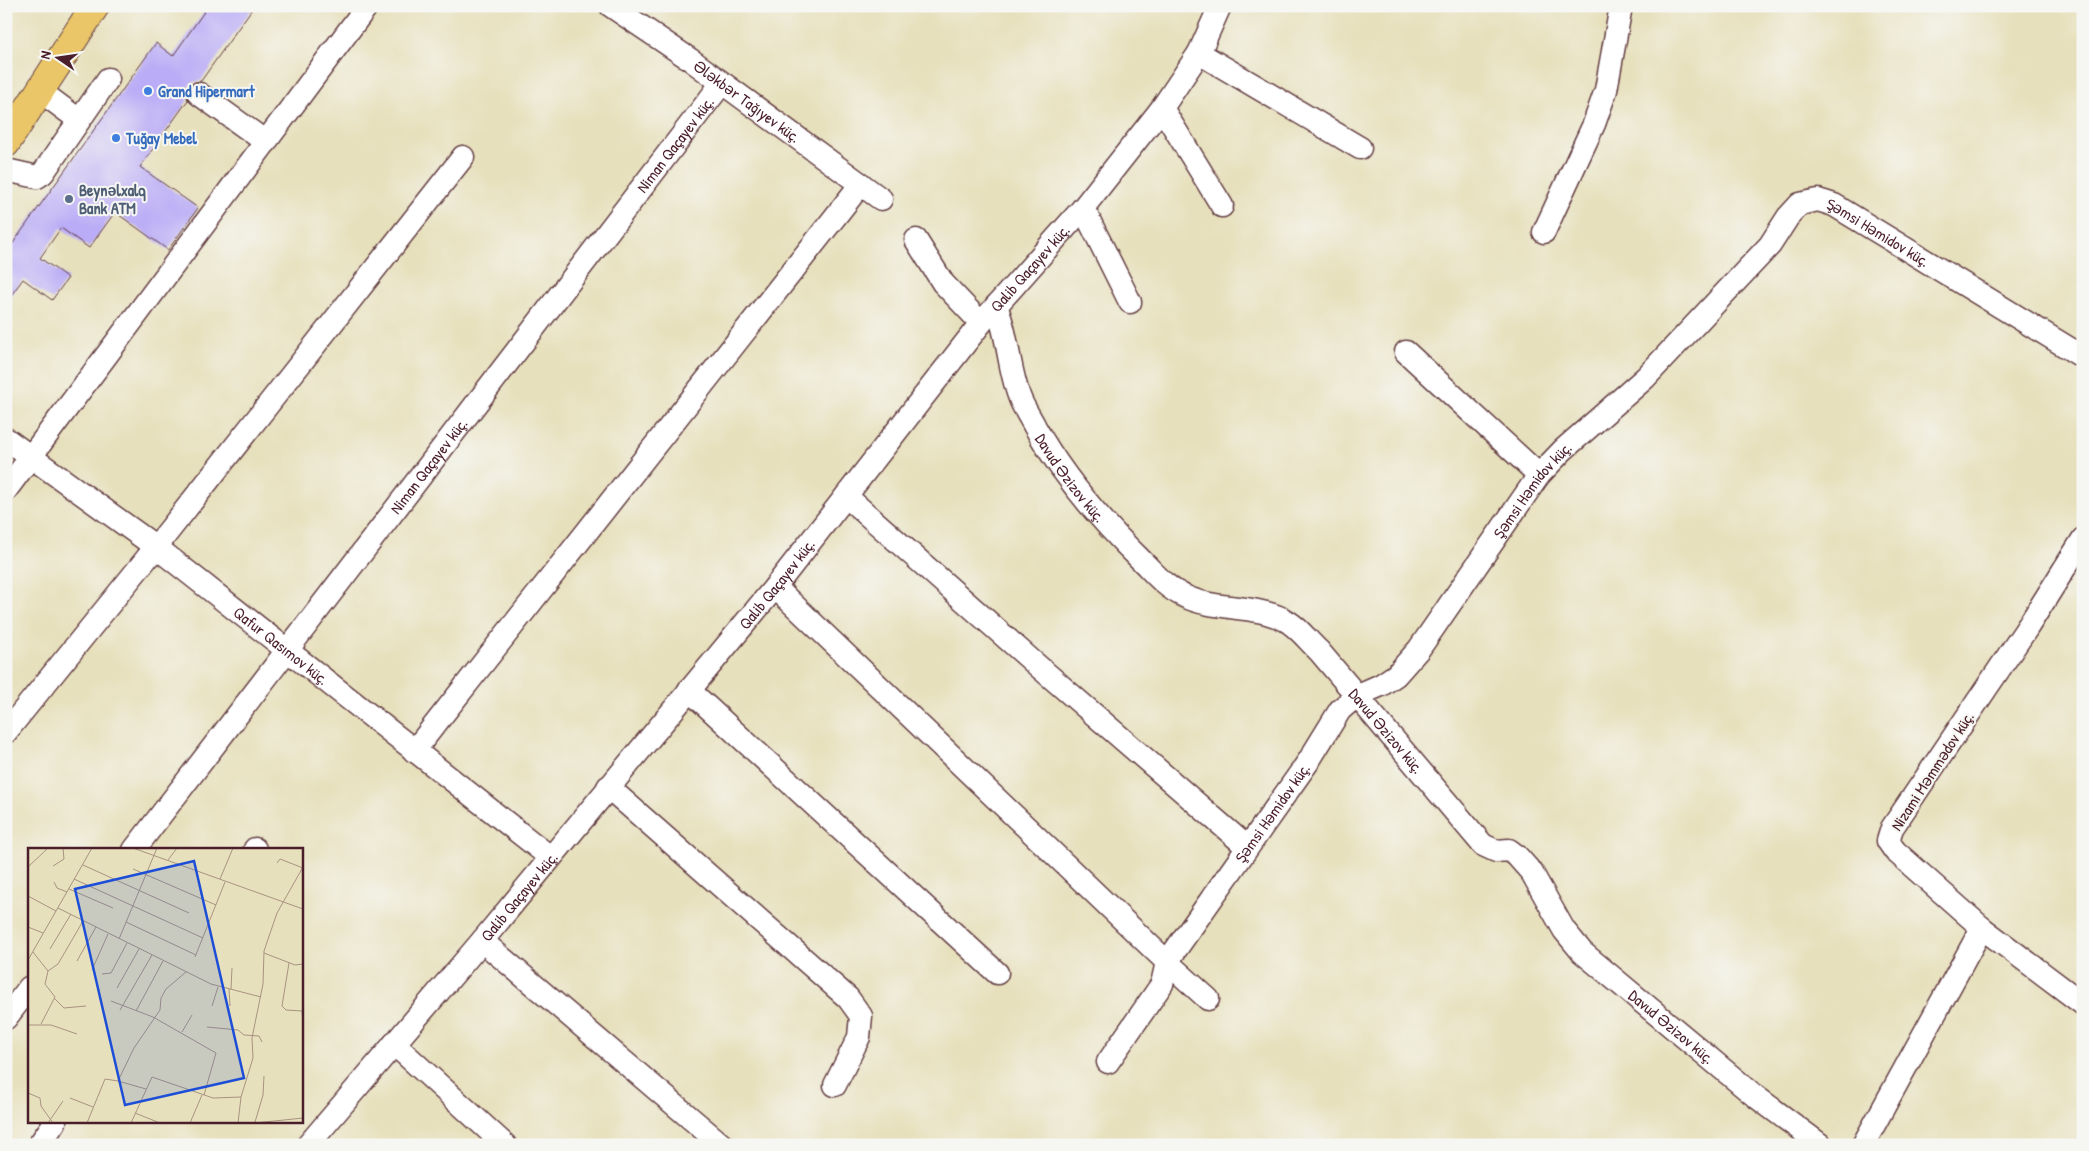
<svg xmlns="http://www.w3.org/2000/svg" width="2089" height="1151" font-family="'Patrick Hand',sans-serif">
<rect width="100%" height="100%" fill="#f6f6f2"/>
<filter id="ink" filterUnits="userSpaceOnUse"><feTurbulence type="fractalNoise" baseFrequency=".02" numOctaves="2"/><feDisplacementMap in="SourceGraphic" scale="10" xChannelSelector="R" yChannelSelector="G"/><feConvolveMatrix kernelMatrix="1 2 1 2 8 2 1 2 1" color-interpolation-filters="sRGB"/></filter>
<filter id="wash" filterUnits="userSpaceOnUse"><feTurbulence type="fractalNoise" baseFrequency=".0096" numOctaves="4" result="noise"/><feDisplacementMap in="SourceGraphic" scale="20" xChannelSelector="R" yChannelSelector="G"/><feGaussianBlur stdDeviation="1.12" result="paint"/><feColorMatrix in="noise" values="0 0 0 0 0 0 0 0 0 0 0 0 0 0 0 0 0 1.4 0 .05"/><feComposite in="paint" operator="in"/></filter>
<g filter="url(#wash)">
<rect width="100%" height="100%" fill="#e7e0bc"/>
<g id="blocks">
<!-- building -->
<path fill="#baacf6" d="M208,6H254L201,81L194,82L188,87L186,93L188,100L140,167L198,208L168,250L115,212L89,248L61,228L40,258L68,278L52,300L23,279L6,302V253L156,43L173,56Z"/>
</g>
</g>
<g filter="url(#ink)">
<use href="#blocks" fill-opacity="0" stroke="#623c41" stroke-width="1"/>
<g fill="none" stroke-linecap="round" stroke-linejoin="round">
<defs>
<g id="minor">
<path id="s1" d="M611,6L691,60L881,199"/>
<path d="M1199,53L1360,148"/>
<path d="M40,91L79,120"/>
<path d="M199,94L266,142"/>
<path d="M1162,108L1222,206"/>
<path d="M6,170L37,177L43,173L108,79"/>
<path d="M1083,208L1130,302"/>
<path d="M1544,232L1594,124L1606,90L1621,6"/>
<path d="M916,240L943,283L981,323"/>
<path id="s2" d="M996,306C1009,336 1008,370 1021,401C1025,410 1031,419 1035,427C1063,477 1100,520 1141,560C1154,573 1166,588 1184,596C1215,611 1252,604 1283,619C1297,625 1308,641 1319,651L1483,845L1496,851L1509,850L1517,856L1532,873L1564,930L1582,952L1755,1096L1821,1145"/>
<path d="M1406,352L1539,475"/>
<path id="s3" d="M6,439L156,547L550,857"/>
<path d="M6,490L367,6"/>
<path d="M846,496L1031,660L1247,847"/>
<path d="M2083,539L2027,628L1892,828L1888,841L1895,851L1982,928L2083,1004"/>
<path d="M775,587L1167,962L1208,999"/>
<path d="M689,690L997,973"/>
<path d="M6,732L156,547L463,157"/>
<path d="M414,751L861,184"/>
<path d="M608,787L848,998L861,1016L859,1037L835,1085"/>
<path id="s4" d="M134,850L722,83"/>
<path d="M255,850V849"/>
<path d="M482,941L722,1145"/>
<path d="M6,1018L29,988"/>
<path d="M394,1044L505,1145"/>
<path id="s5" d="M1108,1062L1162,984L1167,962L1308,762L1340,710L1356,696L1381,685L1396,675L1419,649L1539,475L1563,450L1645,378L1770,245L1788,217L1800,204L1818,200L1834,205L2083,357"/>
<path d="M39,1145L55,1122"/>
<path id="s6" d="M308,1145L482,941L775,587L981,323L1083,208L1162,108L1199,53L1220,6"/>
<path d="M1863,1145L1982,928"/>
</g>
<path id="highway" d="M6,143L95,6"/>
</defs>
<!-- minor casing -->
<use href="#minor" stroke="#623c41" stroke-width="25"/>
<!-- highway casing -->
<use href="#highway" stroke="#623c41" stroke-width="30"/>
<!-- minor -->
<use href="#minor" stroke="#fff" stroke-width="22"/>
<!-- highway -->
<use href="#highway" stroke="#eac669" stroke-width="28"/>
</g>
</g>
<!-- markers -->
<g fill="#3f7fe0" stroke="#f6f6f2" stroke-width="2">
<circle cx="148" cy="91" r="5"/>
<circle cx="116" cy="138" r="5"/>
</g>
<circle fill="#5c6f8a" stroke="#f6f6f2" stroke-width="2" cx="69" cy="199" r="5"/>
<g text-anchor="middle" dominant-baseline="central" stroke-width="4" stroke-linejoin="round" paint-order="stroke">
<!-- shop labels -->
<g font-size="16" font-weight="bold" fill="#366cbe" stroke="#f6f6f2" text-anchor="start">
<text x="158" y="91">Grand Hipermart</text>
<text x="126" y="138">Tuğay Mebel</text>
</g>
<!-- street labels -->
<g font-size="16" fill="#4a1f2b" stroke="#f6f6f2">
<text stroke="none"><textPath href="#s1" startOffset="166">Ələkbər Tağıyev küç.</textPath></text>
<text stroke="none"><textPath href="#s4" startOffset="889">Niman Qaçayev küç.</textPath></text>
<text stroke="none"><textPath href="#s5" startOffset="1200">Şəmsi Həmidov küç.</textPath></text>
<text stroke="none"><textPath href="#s6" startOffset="1136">Qalib Qaçayev küç.</textPath></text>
<text stroke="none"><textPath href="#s4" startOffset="484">Niman Qaçayev küç.</textPath></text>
<text stroke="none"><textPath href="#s2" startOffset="190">Davud Əzizov küç.</textPath></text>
<text stroke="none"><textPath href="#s5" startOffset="720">Şəmsi Həmidov küç.</textPath></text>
<text stroke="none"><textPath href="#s6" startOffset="731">Qalib Qaçayev küç.</textPath></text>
<text stroke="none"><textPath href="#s3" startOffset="344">Qafur Qasımov küç.</textPath></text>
<text stroke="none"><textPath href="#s2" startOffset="610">Davud Əzizov küç.</textPath></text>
<text transform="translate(1932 771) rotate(-57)">Nizami Məmmədov küç.</text>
<text stroke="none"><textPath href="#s5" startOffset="300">Şəmsi Həmidov küç.</textPath></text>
<text stroke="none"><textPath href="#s6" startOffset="326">Qalib Qaçayev küç.</textPath></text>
<text stroke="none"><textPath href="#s2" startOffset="1030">Davud Əzizov küç.</textPath></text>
</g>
<!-- service labels -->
<g font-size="16" font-weight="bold" fill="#4e5e75" stroke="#f6f6f2" text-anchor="start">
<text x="79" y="190">Beynəlxalq<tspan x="79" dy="18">Bank ATM</tspan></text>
</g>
</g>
<!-- overview -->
<g transform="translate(28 848)">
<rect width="275" height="275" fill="#e7e0bc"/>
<path fill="none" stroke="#a89382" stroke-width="1" d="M105,0L275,61M140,12L149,0M249,15L252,11L275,20M55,17L161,65M25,18L36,11L35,0M0,19L20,0M105,21L188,57M46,31L175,90M192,31L205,0M26,34L29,40L39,44M41,41L85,60M0,48L28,63M30,60L183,136L233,149M98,74L168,107M0,79L15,85M91,91L129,0M22,101L43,66M5,104L20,123M236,105L267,117L275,116M167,109L197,34M0,112L64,0M49,113L68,79M261,115L254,158L258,162L274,163L275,174M64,122L80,86M74,126L83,125L99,95M89,140L111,101M201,141L202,158M203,141L204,120M26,150L36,160L58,158M83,153L125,169L188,205L176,247M184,158L190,139M92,162L124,107M108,163L135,113M13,176L27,149L17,136L20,123L30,116L55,73M0,177H23L49,186M179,179L210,182L216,187L231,188L234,194M154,184L164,167M90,233L118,241M0,245L12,250L13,258L25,275M42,250L65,259M107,265L132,275M227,274L235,247L236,228M20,275L35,253M59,275L77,231L90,233L106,200L132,162L133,150L138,141L158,124M103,275L124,229L185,250L213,249M162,275L174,247M210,275L213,249L225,210L224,190L235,136L236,103L249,65L275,19M227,275L275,270"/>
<path fill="#1d4ed8" fill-opacity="0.15" stroke="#1d4ed8" stroke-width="2.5" d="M166,13L216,230L97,257L47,41Z"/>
<rect width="275" height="275" fill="none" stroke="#4a1f2b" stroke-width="2.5"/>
</g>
<!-- margin -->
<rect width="2089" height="1151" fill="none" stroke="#f6f6f2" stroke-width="25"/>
<!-- north arrow -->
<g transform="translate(58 58) rotate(283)" stroke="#f6f6f2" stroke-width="4" paint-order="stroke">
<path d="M0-4L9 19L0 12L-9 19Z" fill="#4a1f2b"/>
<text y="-8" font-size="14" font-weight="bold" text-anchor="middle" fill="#4a1f2b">N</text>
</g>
</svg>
